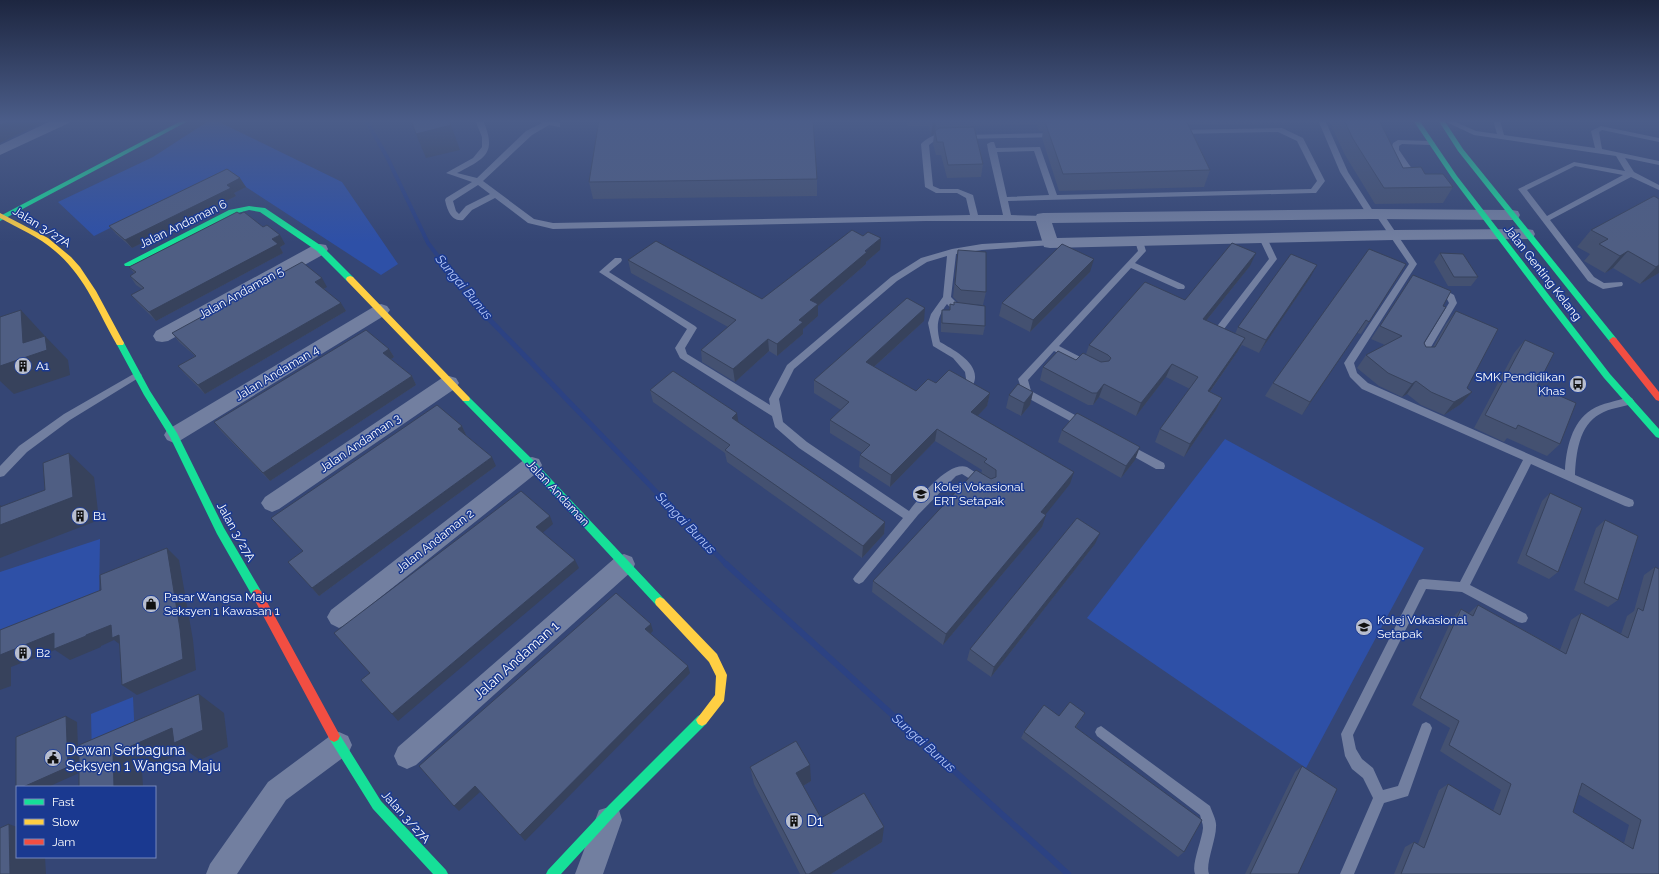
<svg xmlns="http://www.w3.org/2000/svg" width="1659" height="874" font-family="Raleway,sans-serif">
<rect width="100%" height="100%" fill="#354675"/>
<!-- green -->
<path fill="#2e50a7" d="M210,120H215L342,182L398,264L381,275L223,172L94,236L58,202L153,157Z
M1225,439L1424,548L1306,768L1087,618Z
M100,539L99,597L0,631V572Z
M133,697L135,739L92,758L91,714Z"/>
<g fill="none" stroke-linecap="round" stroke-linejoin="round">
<!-- stream-far2 -->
<path stroke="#2c4283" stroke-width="4" d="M366,120L387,157L428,243L472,301L488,318"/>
<!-- stream-far1 -->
<path stroke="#2c4283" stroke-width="5" d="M487,317L727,565"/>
<!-- stream -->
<path stroke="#2c4283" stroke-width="6" d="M726,564L1068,874"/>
<!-- lane -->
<path fill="#727fa0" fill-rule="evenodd" d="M475,120H483C497,153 486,158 457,173L477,178L526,131L542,123L538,120H548L560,123V127L549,125L532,135L483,181L534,219L553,223L970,215L966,198L957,193H936L925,187L921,144C928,137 942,130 951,137L947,139H937L929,145L933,186L940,189H958L973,195L978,215H1003L988,150L987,144L991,142H994L996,148L1040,147L1057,195L1311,189L1317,181L1297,141L1278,132L1179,134L1175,132L1179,130L1282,128L1303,138L1325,181L1316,193H1313L1008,201L1011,215L1046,216V220L1043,221H926L553,229L528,223L495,198L472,210L463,220C451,222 447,209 445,200L446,198L472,182L446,173L473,158L482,147V137ZM1034,151L1049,195L1007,197L997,152ZM478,185L490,194L466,206L459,214L456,211L453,201Z
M1318,120H1325L1348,172L1375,214L1374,216H1368L1340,172Z
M1442,120H1451L1476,131L1497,134L1493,120H1500L1504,135L1595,148L1591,131L1601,126L1659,138V142L1602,130L1599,132L1602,149L1659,161V165L1625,158L1634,172L1659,185V190L1631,177L1550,220L1594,277L1604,283L1622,282L1623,284L1622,286L1603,289L1588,281L1518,189L1574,162L1625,171L1616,156L1474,135ZM1575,166L1623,175L1547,216L1527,190Z
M1055,133H1058V137L963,139L959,137L963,135Z
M1398,140L1431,141L1435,143L1431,145L1402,144L1399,146V150L1419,179L1418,181H1412L1391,150L1393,143Z
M1376,212H1382L1417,264L1354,363L1357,373L1368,383L1565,470C1566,449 1572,422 1591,410C1602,403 1617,401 1629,397L1632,398L1634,401L1632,404C1622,407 1610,408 1600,414C1579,425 1576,454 1575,475L1633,500L1634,503L1633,506L1629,507L1625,506L1531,464L1470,585L1526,614L1528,618L1526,622L1522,623L1518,622L1462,592L1426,589L1353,735L1356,749L1362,759L1373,768L1383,790L1398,786L1422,724L1426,722L1430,724L1432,728L1408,796L1384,803L1354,874H1340L1373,798L1363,778L1352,769L1345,756L1341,734L1343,730L1419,580L1423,579L1460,582L1523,460L1362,389L1350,377L1344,363L1409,264L1375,214Z
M1263,235L1267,238L1277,259L1224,329H1218L1216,327L1218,325L1269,259L1259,238Z
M1139,238L1143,241L1146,251L1135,263L1184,285L1185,287L1184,289H1178L1131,268L1059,346L1092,363L1094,365L1092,367H1086L1054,351L1028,380L1031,391L1086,421L1088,424L1086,427L1083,428L1024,396L1018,379L1138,251L1135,241Z
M1050,240L1053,241L1054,243L1053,245L982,250L956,254L951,297L958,304L967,306L968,308L964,311C956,310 952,310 947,304C937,317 936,326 940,342C954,350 983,365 973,385H967L965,372L953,358L933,346L928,323L931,314L943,297L947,256L927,262L897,281L794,369L779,399L783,422L807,442L909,511C920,497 948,461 967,467L987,480L988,483L987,486L983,487L962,474L956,476L918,515L863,582L859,584L855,582L853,579L855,576L903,518L799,448L775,427L772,416L680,358L675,348L687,329L599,272L615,258H621L622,260L621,262L609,272L695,326L697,328L685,348L687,354L770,405L769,399L787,365L891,277L921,258L952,249L982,244Z
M1438,286L1454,295L1457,303L1424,359L1421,360L1416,357L1449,303L1447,299L1434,289L1435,287Z
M137,372L142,375L140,377L70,420L27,452L4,476L0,477V466L19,446L64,414Z
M1126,443L1164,463L1165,466L1164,469H1156L1122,450L1121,447L1122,444Z
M1101,726L1210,806C1212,812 1217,821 1216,827C1216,840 1205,865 1209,874H1195C1191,865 1202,840 1203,828C1203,824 1201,819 1200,815L1097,736L1095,732L1097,728Z"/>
<!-- street -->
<path fill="#727fa0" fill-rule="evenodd" d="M53,120H71L69,123L0,155V145Z
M1371,209L1512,210L1518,211L1520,215L1518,219L1512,220L1371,219L1052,223L1057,238L1393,230L1527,229L1533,230L1535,234L1533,238L1527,239L1393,240L1050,248L1044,247L1035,218L1037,214L1043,213Z
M320,244L326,245L328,249L326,253L168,341L162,342L156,341L153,336L156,331L314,245Z
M381,304L387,306L390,310L387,314L181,440L174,443L167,440L164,435L167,430L375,306Z
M449,376L456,378L459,383L456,388L279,509L272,512L265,509L261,503L265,497L442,378Z
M532,457L539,459L542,465L539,471L347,624L339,628L331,624L327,617L331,610L525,459Z
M624,554L632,557L635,564L632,571L416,765L407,769L398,765L394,756L398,747L616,557Z
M339,732L348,736L352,745L348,754L286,800L237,874H206L210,864L268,782L330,736Z
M609,807L619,810L622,820L603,874H575L599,810Z"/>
<!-- fast -->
<path fill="#16e098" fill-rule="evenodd" d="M183,120H190L0,221V216Z
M1413,120H1419L1457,176L1552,299L1610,374L1659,429V438L1656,437L1604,378L1546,303L1452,178Z
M1438,120H1444L1463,149L1616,338L1617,340L1616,342H1610L1458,151Z
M249,206L265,208L323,247L353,277L354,279L353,281H347L317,251L260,212L249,210L234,214L131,266H125L124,264L229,210Z
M120,340L123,341L150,391L177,433L224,528L261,591L262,594L261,597L257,599L253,597L217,534L170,437L144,395L116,343Z
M466,396L469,397L535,462L664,599L665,602L664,605L660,607L656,605L529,468L463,401L462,399L463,397Z
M702,714L706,716L708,720L706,724L617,813L561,874H546L548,870L609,805L698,716Z
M334,730L338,732L381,801L446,870L448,874H433L373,809L330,740L328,736L330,732Z"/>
<!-- slow -->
<path fill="#ffcf43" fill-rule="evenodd" d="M0,213L48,238L71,257L80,267L96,291L124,343L123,345H117C98,312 85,276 55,251C39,237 18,228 0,218Z
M350,276L353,277L469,397L470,399L469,401H463L347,281L346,279L347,277Z
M660,597L664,599L717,654L727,675L724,701L706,724L702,726L698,724L696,720L715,695L716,676L709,662L656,605L655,602L656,599Z"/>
<!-- jam -->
<path fill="#f24e42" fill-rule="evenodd" d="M1613,337L1616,338L1659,392V401L1656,400L1610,342L1609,340Z
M257,589L261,591L338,732L340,736L338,740L334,742L330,740L253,597L252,594L253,591Z"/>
</g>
<!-- wall -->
<path fill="#445171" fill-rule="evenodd" d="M908,120H1319L1318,123L1188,124L1210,170L1204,187L1059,191L1042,138L1043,131H1039L1037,125L971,126L983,164L981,177L947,178L941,155H936L933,144L934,134L931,136L929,126H907Z
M1326,120H1382L1380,123L1403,168L1425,174L1453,187L1443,203L1375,204L1345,155L1330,123H1328Z
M817,179V196L593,199L589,182Z
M246,187L234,193L236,196L132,248L116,234L109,226Z
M1659,199V273L1640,284L1613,268L1605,273L1584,261L1590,254L1577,247L1591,230Z
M240,214L285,244L280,247L283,253L156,321L138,303L131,295L142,289L136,285L130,276L134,273L129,267Z
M880,250L866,262V264L818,306V316L803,329V334L777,356L769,351L735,382L702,362L701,350L728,327L631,273L628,260L762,299Z
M958,250L986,292L983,305L959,303L953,297Z
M1440,253L1478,277L1471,286H1448L1434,262Z
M1406,264L1361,334L1357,333L1302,415L1265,396L1273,383Z
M1250,266L1206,321L1235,334L1238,327L1310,278L1259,353L1242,345L1238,351L1210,392L1222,398L1216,410L1184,457L1155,442L1160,429L1190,389L1166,377L1136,416L1099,397L1093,405H1088L1040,380L1043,367L1076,360L1086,354L1089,345L1185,300Z
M1090,272L1030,332L999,316L1002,303Z
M1413,275L1443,306L1424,343L1426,347H1433L1446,324L1456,311L1467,388L1472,392L1461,404L1444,415L1421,405L1407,394L1402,397L1379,386L1357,368L1366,355L1385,345L1371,339Z
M327,287L324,289L346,311L205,394L185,374L178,366L195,356L179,342L172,333Z
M950,304L985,326L983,335L941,332V318L942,310H949Z
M924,321L874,367L916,391L936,383L990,393L987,406L977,416L1070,484L1045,514L1042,527L943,645L872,592L873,581L981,474L982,470L935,441L890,487L859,467L860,455L862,453L830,433V420L841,410L814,393V380Z
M1525,340L1537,386L1560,444L1547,456L1507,438L1504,442L1474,428L1514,353Z
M389,349L394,357L391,359L412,376L416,385L270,481L221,431L214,422Z
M650,390L738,423L885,522L884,534L862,558L727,462L725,453L653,402Z
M1033,392L1030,405L1021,416L1006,408L1009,395Z
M462,426L466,435L496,466L319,596L288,562L303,551L271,518Z
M1062,430L1135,460L1121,478L1058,442Z
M1550,493L1558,572L1549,579L1517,563L1542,501Z
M1605,520L1618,600L1608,607L1574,590L1596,528Z
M1095,544L991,677L967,660L970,649Z
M1655,567L1659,874H1394L1405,847L1414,842L1418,844L1439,790L1448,784L1493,811L1501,790L1440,751L1450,728L1412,705L1453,617L1461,609L1469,613L1478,605L1560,650L1571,620L1581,613L1621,634L1627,616L1634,611L1644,575ZM1578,794L1629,825L1624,843L1573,812Z
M1085,713L1076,727L1184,852L1178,857L1021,738L1024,732L1059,716Z
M1302,766L1298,874H1245L1295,772Z
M750,767L811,781L803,786L821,818L882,842L831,874H800L754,784Z"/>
<!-- shaded-wall -->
<path fill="#37425c" d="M11,120H48L0,143V125Z
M933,120H936L935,133V131L934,134L931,136Z
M451,125L460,150L426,158L416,134Z
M240,178L246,187L234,193L236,196L132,248L125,240L227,185Z
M280,235L285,244L280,247L283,253L156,321L149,312Z
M881,238L880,250L866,262V264L818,306V316L803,329V334L777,356V344L799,320L810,300Z
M1628,251L1613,268L1605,273L1620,256Z
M1256,253L1250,266L1197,332L1203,319Z
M1094,259L1090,272L1030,332L1033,320Z
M1317,265L1310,278L1259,353L1266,340Z
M1659,265V273L1640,284L1656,267Z
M322,278L327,287L320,291L315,282Z
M341,303L346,311L205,394L198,385Z
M925,308L924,321L865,375L866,362Z
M21,310L44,335L45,351V336L68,360L70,375L14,394L0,381V366L23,343Z
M1366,320L1357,333L1302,415L1310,402Z
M1245,338L1238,351L1202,403L1208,391Z
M768,339L769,351L735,382L733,369Z
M389,349L394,357L388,361L383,353Z
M1172,364L1166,377L1136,416L1141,403Z
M412,376L416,385L270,481L263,473Z
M1416,381L1407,394L1402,397L1412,384Z
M1104,384L1099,397L1093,405L1097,393Z
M1033,392L1030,405L1021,416L1024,403Z
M1472,392L1461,404L1444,415L1454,402Z
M990,393L987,406L969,425L971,412Z
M1222,398L1216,410L1184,457L1190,444Z
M737,413L739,426L732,418Z
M462,426L466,435L463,437L458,429Z
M937,429L935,441L890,487L891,475Z
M1140,447L1135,460L1121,478L1126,466Z
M69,453L94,477L99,520L0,558V505L16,518L73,497Z
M492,457L496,466L319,596L312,588Z
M1074,472L1070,484L1038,524L1041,512Z
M1046,515L1042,527L943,645L946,634Z
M550,516L553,524L540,535L536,527Z
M885,522L884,534L862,558L863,546Z
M1100,533L1095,544L991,677L994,667Z
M167,548L179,560L193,640L196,670L137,695L122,685Z
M575,560L579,568L398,721L392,714Z
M651,624L653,631L648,636L645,629Z
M111,625L125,636L126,649L114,640L101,646V647L70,660L55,650L11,667V686L0,690V655L54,633L86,635Z
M688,666L690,673L525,841L520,835Z
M199,694L224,713L228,747L200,760L187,751L142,770L143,787H114L113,754Z
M66,716L77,722L79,773L48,787H23Z
M810,765L811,781L798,789L796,773Z
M475,786L480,792L459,811L454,806Z
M9,824L17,827V857H45L46,874H10Z
M884,827L882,842L831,874H809Z"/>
<!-- building -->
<path fill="#4f5e83" stroke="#37425c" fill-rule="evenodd" d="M0,120H11L0,125Z
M411,120H448L451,125L416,134Z
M599,120H813L817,179L589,182Z
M1133,120H1186L1210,170L1063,174L1045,122Z
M1344,120H1379L1403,168L1421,167L1425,174H1443L1453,187L1384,188L1353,139Z
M974,127L983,164L948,165L943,142H937L935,131L939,128Z
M227,169L240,178L227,185L231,188L125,240L109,226Z
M1654,196L1659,199V265L1656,267L1628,251L1620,256L1599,244L1608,239L1591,230Z
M237,212L240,214L244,212L263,227L267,225L280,235L272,239L278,244L149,312L131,295L144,288L130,276L136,272L129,267Z
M852,230L863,236L868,232L881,238L865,251L867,252L810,300L818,304L799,320L803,322L777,344L768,339L733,369L701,350L736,320L628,260L656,241L762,299Z
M1232,243L1256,253L1203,319L1245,338L1208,391L1222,398L1190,444L1160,429L1198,377L1172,364L1141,403L1104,384L1097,393H1092L1043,367L1058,351L1076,360L1083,353L1101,362L1109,361L1111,358L1108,355L1089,345L1145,282L1185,300Z
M1062,244L1094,259L1033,320L1002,303Z
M1369,249L1406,264L1369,322L1366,320L1310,402L1273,383Z
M958,250L986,252V292L961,290L955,284Z
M1440,253L1463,254L1478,277H1454Z
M1291,254L1317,265L1266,340L1238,327Z
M302,262L322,278L315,282L341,303L198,385L178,366L196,356L172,333Z
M1413,275L1451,291L1443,306L1446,307L1424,343L1426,347H1435L1456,311L1498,329L1467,388L1472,392L1454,402L1431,392L1416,381L1412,384L1388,373L1366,355L1402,336L1380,326Z
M907,298L925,308L866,362L916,391L928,379L936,383L949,370L990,393L971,412L1074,472L1041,512L1046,515L946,634L873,581L976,470L991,479L996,477V470L984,462L987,459L937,429L891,475L860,455L870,445L830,420L849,402L814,380Z
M954,302L985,306V326L942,323V310H950V304L954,305Z
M21,310L23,343L45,336L47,350L0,366V317Z
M366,330L389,349L383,353L412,376L263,473L214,422Z
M1525,340L1554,353L1537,386L1576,403L1560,444L1518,425L1516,429L1485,415Z
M673,371L737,413L732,418L885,522L863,546L725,450L730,445L650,390Z
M1018,384L1033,392L1024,403L1009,395Z
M437,405L462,426L458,429L492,457L312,588L288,562L303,551L271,518Z
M1077,413L1140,447L1126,466L1062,430Z
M69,453L73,497L0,525V507L45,490L43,463Z
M521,491L550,516L536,527L575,560L392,714L361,680L370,673L334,633Z
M1550,493L1582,508L1558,572L1526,555Z
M1077,518L1100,533L994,667L970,649Z
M1605,520L1638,536L1618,600L1584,583Z
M167,548L180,629L183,659L122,685L119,635L112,638L111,625L86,635V636L54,649V633L0,655V630L101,590L100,575Z
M1655,567L1659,569V874H1401L1414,842L1424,848L1448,784L1500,815L1511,784L1449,745L1459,721L1420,698L1461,609L1473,616L1478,605L1566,654L1581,613L1628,638L1638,608L1643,611ZM1582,783L1641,820L1633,849L1573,812Z
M616,593L651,624L645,629L688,666L520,835L475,786L454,806L419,766Z
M199,694L203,730L174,743L172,728L113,754L114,787H79V745Z
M1070,702L1085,713L1075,727L1202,820L1184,852L1024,732L1044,705L1059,716Z
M66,716L68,767L23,787H17V790H16V737Z
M796,741L810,765L796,773L821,818L864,793L884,827L809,874H806L750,767Z
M1302,766L1337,789L1298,874H1250Z
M9,824L10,874H0V828Z"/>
<!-- sky -->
<linearGradient id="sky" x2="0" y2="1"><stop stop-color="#1d2640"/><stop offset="0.5" stop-color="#4b5d89"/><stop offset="1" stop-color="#4b5d89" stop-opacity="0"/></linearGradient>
<rect width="1659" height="242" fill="url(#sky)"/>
<!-- icons -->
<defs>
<symbol id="building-disc" viewBox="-11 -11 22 22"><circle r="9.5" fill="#b8becf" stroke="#1a3990"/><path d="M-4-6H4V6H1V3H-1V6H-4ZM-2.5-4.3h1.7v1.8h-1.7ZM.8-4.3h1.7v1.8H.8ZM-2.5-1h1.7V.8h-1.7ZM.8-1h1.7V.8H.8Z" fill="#111"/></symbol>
<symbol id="bus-disc" viewBox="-11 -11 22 22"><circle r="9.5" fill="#b8becf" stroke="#1a3990"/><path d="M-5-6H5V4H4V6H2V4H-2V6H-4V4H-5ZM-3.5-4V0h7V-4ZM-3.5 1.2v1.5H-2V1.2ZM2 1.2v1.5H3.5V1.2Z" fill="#111"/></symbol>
<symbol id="university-disc" viewBox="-11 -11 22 22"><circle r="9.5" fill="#b8becf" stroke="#1a3990"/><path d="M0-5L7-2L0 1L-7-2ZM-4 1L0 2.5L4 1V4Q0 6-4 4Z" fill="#111"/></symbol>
<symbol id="shop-disc" viewBox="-11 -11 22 22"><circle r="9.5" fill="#b8becf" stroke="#1a3990"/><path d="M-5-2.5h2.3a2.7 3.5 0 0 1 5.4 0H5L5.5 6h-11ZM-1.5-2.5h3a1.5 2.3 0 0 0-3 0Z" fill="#111"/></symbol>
<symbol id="school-disc" viewBox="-11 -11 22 22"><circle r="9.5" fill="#b8becf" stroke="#1a3990"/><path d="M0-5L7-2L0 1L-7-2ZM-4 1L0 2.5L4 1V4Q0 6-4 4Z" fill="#111"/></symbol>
<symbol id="civic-disc" viewBox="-11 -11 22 22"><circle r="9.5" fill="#b8becf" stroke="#1a3990"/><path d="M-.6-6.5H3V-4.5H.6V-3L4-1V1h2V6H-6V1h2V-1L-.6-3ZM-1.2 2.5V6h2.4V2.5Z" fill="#111"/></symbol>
</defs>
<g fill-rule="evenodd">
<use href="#building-disc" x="13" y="356" width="20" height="20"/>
<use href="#bus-disc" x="1568" y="374" width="20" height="20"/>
<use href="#university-disc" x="911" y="484" width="20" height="20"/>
<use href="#building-disc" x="70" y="506" width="20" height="20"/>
<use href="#shop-disc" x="141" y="594" width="20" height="20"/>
<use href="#school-disc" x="1354" y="617" width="20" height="20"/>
<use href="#building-disc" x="13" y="643" width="20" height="20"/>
<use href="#civic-disc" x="43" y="748" width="20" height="20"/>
<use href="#building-disc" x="784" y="811" width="20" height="20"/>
</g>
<g text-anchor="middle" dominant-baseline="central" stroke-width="3" stroke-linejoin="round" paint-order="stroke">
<!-- street labels -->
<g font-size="12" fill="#fff" stroke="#1a3990">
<text transform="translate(183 224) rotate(-26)">Jalan Andaman 6</text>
<text transform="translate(42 227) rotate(32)">Jalan 3/27A</text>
<text transform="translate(1543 273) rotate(52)">Jalan Genting Kelang</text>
<text transform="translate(241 293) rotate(-29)">Jalan Andaman 5</text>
<text transform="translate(277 373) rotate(-31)">Jalan Andaman 4</text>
<text transform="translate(360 443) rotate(-34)">Jalan Andaman 3</text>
<text transform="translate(558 493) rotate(47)">Jalan Andaman</text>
<text transform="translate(236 532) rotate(61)">Jalan 3/27A</text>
<text transform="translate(435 541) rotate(-38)">Jalan Andaman 2</text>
<text transform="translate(406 817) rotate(48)">Jalan 3/27A</text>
</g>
<!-- poi labels -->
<g font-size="12" fill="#fff" stroke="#1a3990" text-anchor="start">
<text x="36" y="366">A1</text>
<text x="1565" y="377" text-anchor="end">SMK Pendidikan<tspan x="1565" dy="14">Khas</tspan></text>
<text x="934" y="487">Kolej Vokasional<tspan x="934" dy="14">ERT Setapak</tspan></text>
<text x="93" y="516">B1</text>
<text x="164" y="597">Pasar Wangsa Maju<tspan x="164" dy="14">Seksyen 1 Kawasan 1</tspan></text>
<text x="1377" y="620">Kolej Vokasional<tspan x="1377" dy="14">Setapak</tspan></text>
<text x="36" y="653">B2</text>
</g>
<!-- water labels -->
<g font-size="13" font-style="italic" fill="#b5c7f6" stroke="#1a3990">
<text transform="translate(464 287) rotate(50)">Sungai Bunus</text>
<text transform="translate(686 523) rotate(46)">Sungai Bunus</text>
<text transform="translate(924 743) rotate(42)">Sungai Bunus</text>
</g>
<!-- near-street labels -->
<g font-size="14" fill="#fff" stroke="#1a3990">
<text transform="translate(516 660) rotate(-42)">Jalan Andaman 1</text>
</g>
<!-- near-poi labels -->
<g font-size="14" fill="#fff" stroke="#1a3990" text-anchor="start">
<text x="66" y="750">Dewan Serbaguna<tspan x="66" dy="16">Seksyen 1 Wangsa Maju</tspan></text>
<text x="807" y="821">D1</text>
</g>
</g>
<!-- legend -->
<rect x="16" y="786" width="140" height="72" fill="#1a3990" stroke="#7688bc"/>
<rect x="24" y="799" width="20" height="6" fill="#16e098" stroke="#7688bc"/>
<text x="52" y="806" font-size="12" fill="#ffffff">Fast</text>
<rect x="24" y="819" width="20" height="6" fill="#ffcf43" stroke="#7688bc"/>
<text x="52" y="826" font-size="12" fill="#ffffff">Slow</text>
<rect x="24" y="839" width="20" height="6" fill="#f24e42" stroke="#7688bc"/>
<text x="52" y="846" font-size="12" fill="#ffffff">Jam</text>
</svg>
